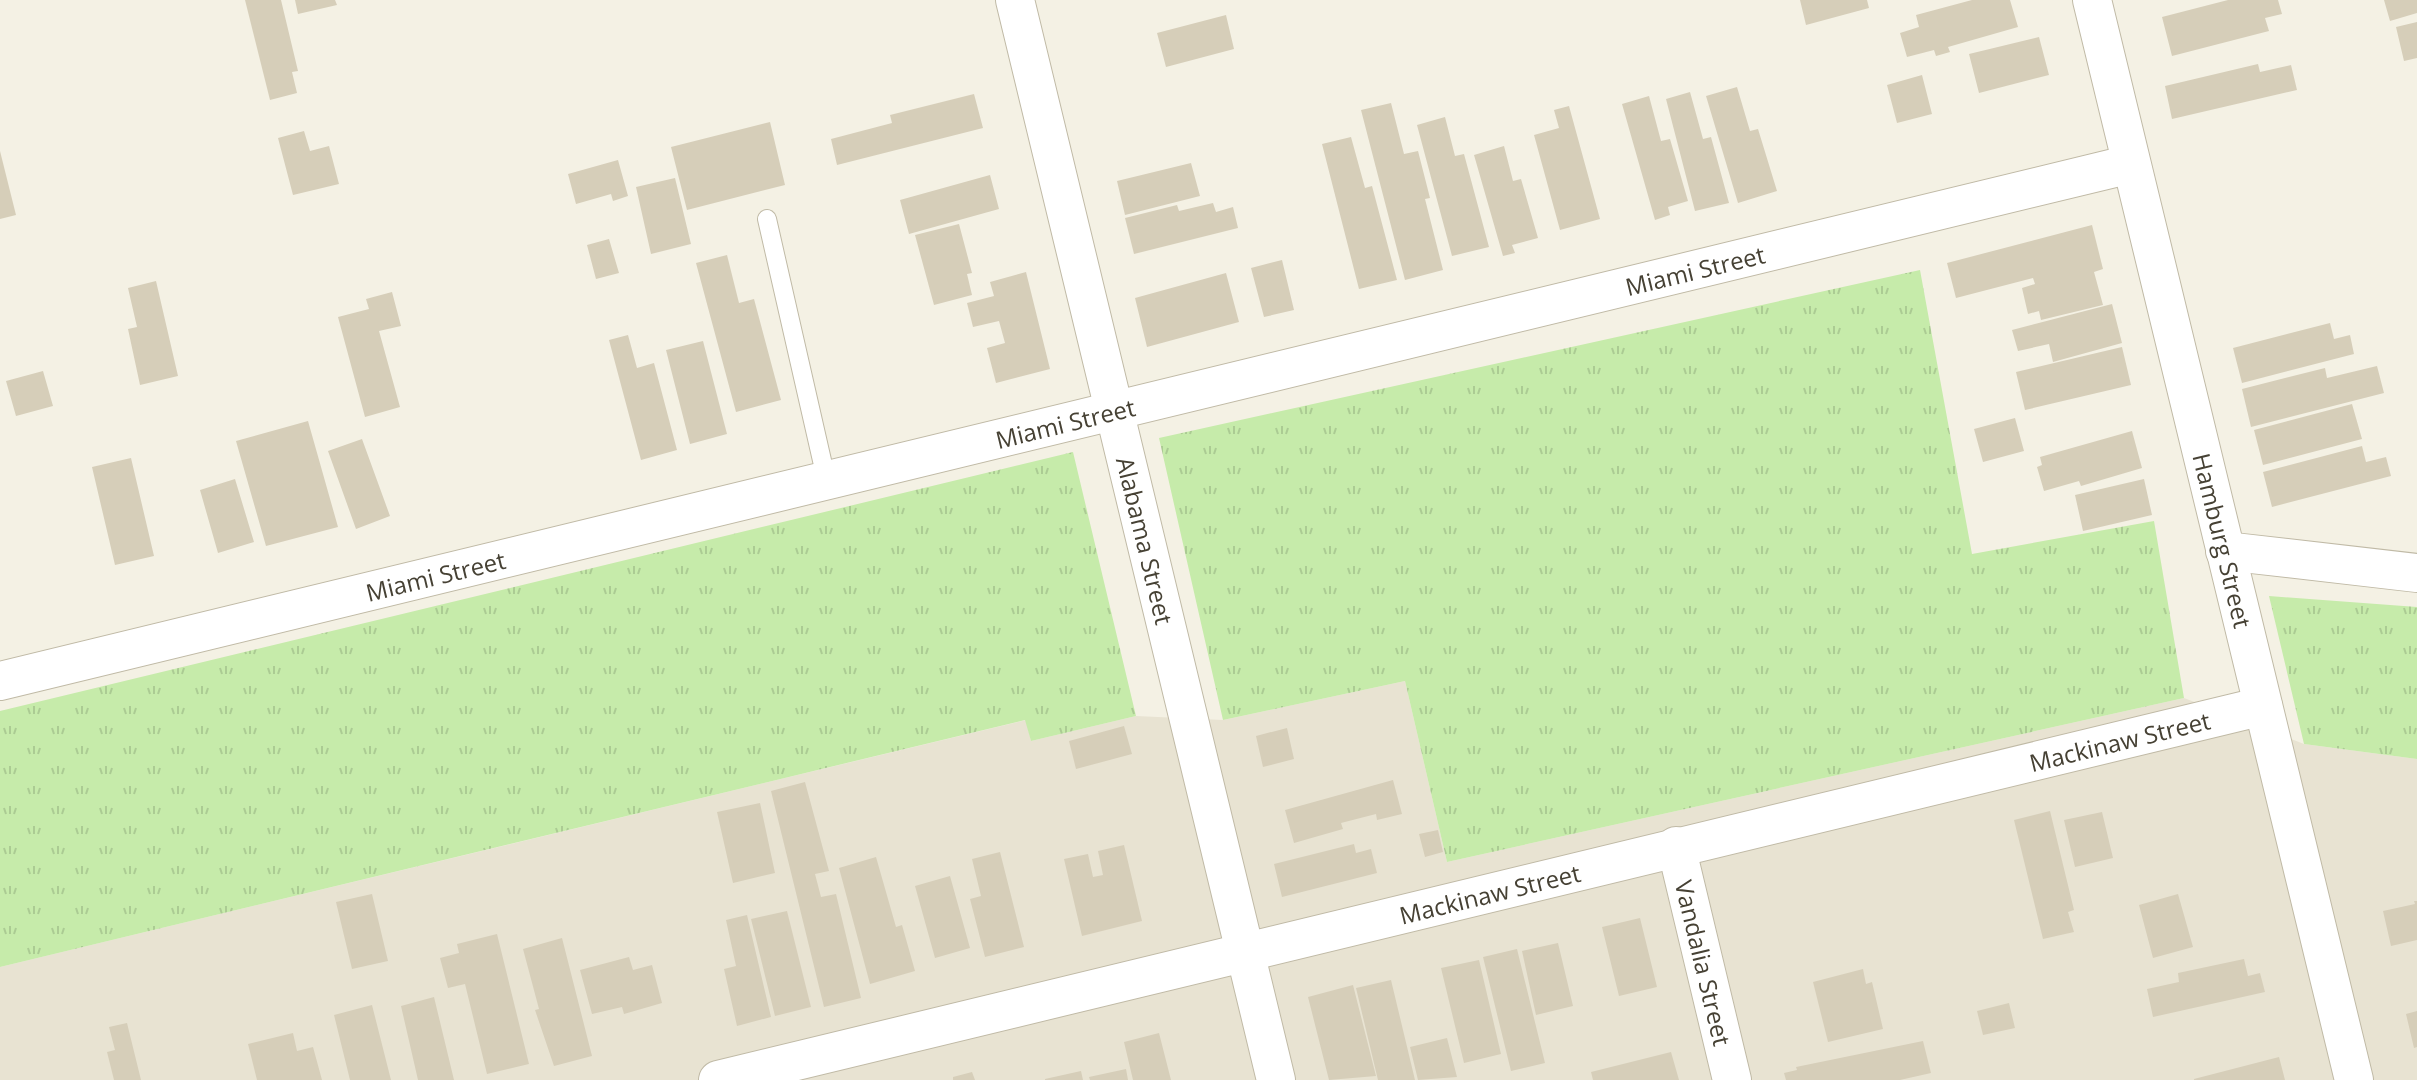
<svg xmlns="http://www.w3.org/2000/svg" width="2417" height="1080" font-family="'Open Sans',sans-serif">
<defs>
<pattern id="grass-tufts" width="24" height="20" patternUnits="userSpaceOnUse" patternTransform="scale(2)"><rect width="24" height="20" fill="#c6ebaa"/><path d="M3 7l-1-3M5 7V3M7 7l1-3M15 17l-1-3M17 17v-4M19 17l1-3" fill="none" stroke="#abcb93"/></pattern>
</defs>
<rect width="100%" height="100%" fill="#f4f1e4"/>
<!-- residential -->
<path fill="#e8e3d2" d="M1405,681L1447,862L2184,698L2304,744L2417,759V1080H0V967L1026,720L1031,741L1136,716L1223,720Z"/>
<!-- grass -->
<path fill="url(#grass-tufts)" d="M1920,270L1972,554L2154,521L2184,698L1447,862L1405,681L1223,720L1159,438Z
M1073,452L1136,716L1031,741L1025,720L0,967V711Z
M2269,596L2417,607V759L2304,744Z"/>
<!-- building -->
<path fill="#d6ceb9" d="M245,0H281L298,71L292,72L297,93L270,100Z
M295,0H335L337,5L298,14Z
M1800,0H1867L1869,8L1806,25Z
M1972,0H2010L2018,27L1948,47L1950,52L1936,56L1934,50L1907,57L1900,33L1919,27L1916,15Z
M2228,0H2278L2282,14L2265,18L2269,31L2172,56L2162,17Z
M2384,0H2417V13L2390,21Z
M1226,15L1234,49L1166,67L1157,33Z
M2417,22V58L2404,61L2396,27Z
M2039,37L2049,75L1979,93L1969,54Z
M2258,64L2260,72L2291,65L2297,90L2172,119L2165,86Z
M1922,75L1932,114L1897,123L1887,85Z
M1737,87L1750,131L1758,129L1777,191L1738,203L1706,96Z
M1690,92L1703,139L1711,137L1729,203L1695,211L1666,99Z
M974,94L983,128L837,165L831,139L892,123L890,115Z
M1649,96L1661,141L1670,139L1688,201L1668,207L1670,215L1655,220L1622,104Z
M1391,103L1404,154L1418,151L1430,198L1425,199L1443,270L1405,280L1361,110Z
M1569,106L1600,219L1560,230L1534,135L1559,128L1554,110Z
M1445,117L1455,156L1464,154L1489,247L1452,256L1417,125Z
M770,122L785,185L687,210L671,147Z
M304,131L310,151L329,146L339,184L293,195L278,138Z
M1351,137L1365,188L1372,186L1397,280L1359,289L1322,144Z
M1504,146L1513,181L1521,179L1538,238L1512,245L1515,253L1503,256L1474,155Z
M0,151L16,215L0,219Z
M618,160L628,196L613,201L611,194L576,204L568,174Z
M1191,163L1200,196L1125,215L1117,181Z
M990,175L999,209L909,234L900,200Z
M675,178L691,244L651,254L636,187Z
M1213,203L1216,212L1233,207L1238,228L1134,254L1125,218L1177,205L1179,211Z
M959,224L972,273L967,274L972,295L934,305L915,235Z
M2092,225L2103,269L2094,272L2103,305L2041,320L2039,311L2028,314L2022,288L2035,284L2033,278L1956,298L1947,263Z
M609,239L619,273L596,279L587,245Z
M727,255L739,303L754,299L781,400L736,412L696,263Z
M1282,260L1294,310L1264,317L1251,268Z
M1026,272L1050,369L996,383L987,348L1005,343L999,321L973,327L967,303L994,296L990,282Z
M1226,273L1239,322L1147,347L1135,298Z
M156,281L178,376L140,385L128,329L137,327L128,288Z
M392,292L401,326L379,331L400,407L365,417L338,317L369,309L366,299Z
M2112,304L2122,343L2053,362L2049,344L2018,351L2012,330Z
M2330,323L2334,339L2350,335L2354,354L2242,383L2233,348Z
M628,335L637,368L654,363L677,450L641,460L609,340Z
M703,341L727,434L690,444L666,350Z
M2122,347L2131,385L2025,410L2016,372Z
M2377,366L2384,393L2251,427L2242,389L2325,368L2327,378Z
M43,371L53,406L16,416L6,381Z
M2352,404L2362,439L2263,465L2254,430Z
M2015,418L2024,451L1983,462L1974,429Z
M308,421L338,527L266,546L236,441Z
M2132,431L2142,468L2081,486L2079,481L2044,491L2037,467L2042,465L2040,457Z
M362,439L390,516L356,529L328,451Z
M2362,446L2366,462L2386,457L2391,476L2272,507L2263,472Z
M131,458L154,556L115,565L92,467Z
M235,479L254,542L218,553L200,490Z
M2144,479L2152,515L2083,531L2075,495Z
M1124,726L1132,754L1076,769L1069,741Z
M1287,728L1294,759L1263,767L1256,736Z
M1393,780L1402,814L1377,820L1376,814L1341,823L1343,829L1294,843L1285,810Z
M805,782L829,871L815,874L821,897L836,894L861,998L824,1007L771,791Z
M760,803L775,873L733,883L717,812Z
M2050,811L2074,910L2068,912L2074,932L2043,939L2014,820Z
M2102,812L2113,858L2075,867L2064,820Z
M1438,830L1443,852L1425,857L1419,834Z
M1354,844L1356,853L1371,849L1377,873L1282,897L1274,864Z
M1124,845L1142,921L1082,936L1064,859L1088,854L1093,877L1103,875L1098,851Z
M1000,852L1024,947L985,957L970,899L981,896L972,859Z
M876,857L896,927L902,925L915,971L870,984L839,868Z
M950,876L970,948L935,958L915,886Z
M372,894L388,961L352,969L336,902Z
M2178,894L2193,947L2153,958L2139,905Z
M2414,901H2417V940L2391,946L2383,911L2415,904Z
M787,911L811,1007L775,1016L751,919Z
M747,915L771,1017L737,1026L724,969L736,966L726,920Z
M1640,918L1657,987L1619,996L1602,927Z
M497,934L529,1064L487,1074L465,984L448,988L440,958L459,953L457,944Z
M562,938L592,1056L554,1066L535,1010L539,1009L523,949Z
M1558,943L1573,1006L1536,1015L1522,951Z
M1517,949L1545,1063L1511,1071L1483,957Z
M629,957L633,970L652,965L662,1003L624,1014L622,1007L592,1014L580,970Z
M2244,959L2248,976L2260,973L2265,992L2153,1017L2147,989L2179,982L2178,973Z
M1479,960L1501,1054L1464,1063L1441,968Z
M1863,969L1866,984L1872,982L1883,1029L1828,1042L1813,982Z
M1391,980L1415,1080H1378L1356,988Z
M1353,985L1376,1076L1329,1080L1308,997Z
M434,997L454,1080H418L401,1006Z
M2009,1003L2015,1028L1983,1035L1977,1011Z
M372,1005L391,1080H350L334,1015Z
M2417,1011V1047L2414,1048L2406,1014Z
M127,1023L141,1080H114L107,1052L115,1050L109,1027Z
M293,1033L297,1051L313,1047L322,1080H257L248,1044Z
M1159,1033L1171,1080H1133L1124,1042Z
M1447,1038L1457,1077L1418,1080L1410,1047Z
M1923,1041L1931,1073L1900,1080H1786L1784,1073L1797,1070L1796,1067Z
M1671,1052L1679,1080H1593L1591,1072Z
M2279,1057L2285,1080H2194V1079Z
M1126,1069L1128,1080H1090L1089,1077Z
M1081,1071L1083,1080H1045V1079Z
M972,1072L975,1080H953V1077Z"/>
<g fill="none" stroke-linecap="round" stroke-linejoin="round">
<defs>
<path id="lane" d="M767,219L826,478"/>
<g id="street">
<path id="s1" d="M1015,0L1276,1080"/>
<path id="s2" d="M2092,0L2354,1080"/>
<path d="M2225,551L2417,573"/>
<path id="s3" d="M0,681L2131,164"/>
<path id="s4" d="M1676,846L1732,1080"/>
<path id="s5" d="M718,1080L2263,706"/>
</g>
</defs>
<!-- lane casing -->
<use href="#lane" stroke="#c0baa6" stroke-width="20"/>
<!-- street casing -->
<use href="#street" stroke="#c0baa6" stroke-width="40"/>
<!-- lane -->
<use href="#lane" stroke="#fff" stroke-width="18"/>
<!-- street -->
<use href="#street" stroke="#fff" stroke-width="38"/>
</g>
<g text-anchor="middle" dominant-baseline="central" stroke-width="7" stroke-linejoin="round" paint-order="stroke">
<!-- street labels -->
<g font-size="24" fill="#464134" stroke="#fff">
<text stroke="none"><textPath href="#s3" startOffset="1744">Miami Street</textPath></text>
<text stroke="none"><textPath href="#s3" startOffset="1096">Miami Street</textPath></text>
<text stroke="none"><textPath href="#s1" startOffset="556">Alabama Street</textPath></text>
<text stroke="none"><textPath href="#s2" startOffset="556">Hamburg Street</textPath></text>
<text stroke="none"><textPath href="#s3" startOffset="448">Miami Street</textPath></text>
<text stroke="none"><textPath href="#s5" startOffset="1442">Mackinaw Street</textPath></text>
<text stroke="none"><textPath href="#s5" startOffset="794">Mackinaw Street</textPath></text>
<text stroke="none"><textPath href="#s4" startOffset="120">Vandalia Street</textPath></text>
</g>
</g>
</svg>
